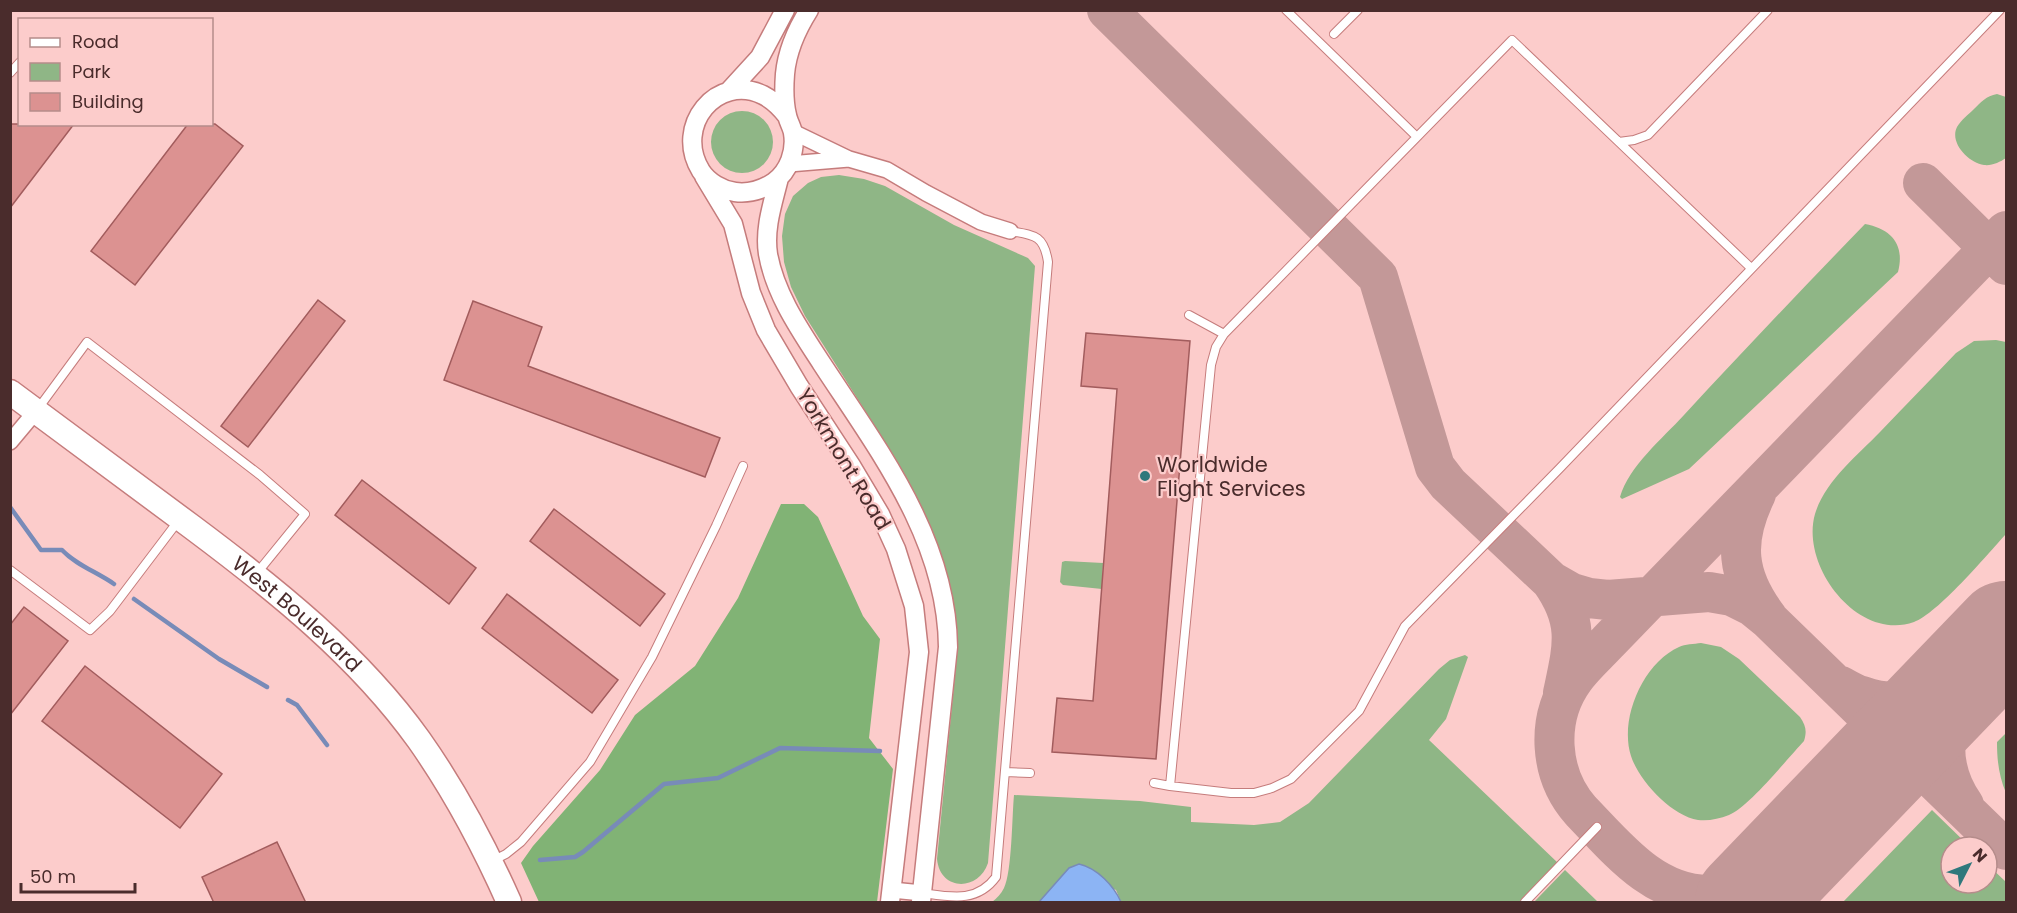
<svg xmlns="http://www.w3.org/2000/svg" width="2017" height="913" font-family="Poppins,sans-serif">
<rect width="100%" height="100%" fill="#fccccb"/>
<!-- green -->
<path fill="#8fb686" d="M1997,94L2006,97V158C2000,162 1992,166 1984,165C1969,163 1949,143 1957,127C1961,120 1969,114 1974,109C1981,102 1986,96 1997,94Z
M711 142a31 31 0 1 1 62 0a31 31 0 1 1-62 0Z
M839,175L864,179L885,186L954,225L1028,258L1035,266L988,863C978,892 940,891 937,859L955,674V641L930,528L917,498L895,458L805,316L791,287L784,262L782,236L785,214L793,196L808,183L821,177Z
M1865,224C1892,229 1905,245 1898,272L1689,469L1622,499L1620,497C1629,466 1662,439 1684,415C1744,350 1804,287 1865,224Z
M1996,340L2006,342V534C1987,555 1937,614 1914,622C1858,642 1800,566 1815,514C1825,481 1857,456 1880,432C1905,406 1931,379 1956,353L1974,341Z
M1065,561L1103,563L1102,589L1063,585L1060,582L1062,562Z
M1701,643L1721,647L1739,659L1800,717C1806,726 1807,731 1804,741C1787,759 1749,807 1729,815C1719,819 1709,821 1698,820C1672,816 1639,781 1631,756C1619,719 1643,663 1679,647C1685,644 1694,644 1701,643Z
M1465,655L1468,657L1446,719L1429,740L1558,863L1521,902H1121L1116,890L1069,868L1039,902H992C997,898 1001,894 1004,888C1012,872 1012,816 1014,795L1140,801L1191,807V822L1254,825L1280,822L1309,803L1439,669L1450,660Z
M2006,733V793C1999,776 1997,761 1997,742Z
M1932,810L1970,847H1951V883H1987V864L2006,882V902H1843Z
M1565,870L1598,902H1534Z"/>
<!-- forest -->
<path fill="#81b375" d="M781,504H804L818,517L863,616L880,639L869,738L893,769L877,902H539L521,863L533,846L600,770L635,715L695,666L738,598Z"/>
<!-- water -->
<path fill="#8cb4f4" stroke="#788bb8" stroke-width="1.5" d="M1079,864C1097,868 1114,886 1121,902H1039L1069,868Z"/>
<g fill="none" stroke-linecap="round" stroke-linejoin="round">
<!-- stream -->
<path stroke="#788bb8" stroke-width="4.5" d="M10,507L41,550H62C76,565 97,572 114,584
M134,599L219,659L267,687
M288,700L297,705L327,745
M540,860L575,857L583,852L664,784L718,778L780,748L880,751"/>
<!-- taxiway -->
<path stroke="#c39898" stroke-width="40" d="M1107,10L1378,277L1435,467L1448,484L1551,581C1580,622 1573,646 1563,693
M1923,183L2006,265
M1756,494C1733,541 1736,576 1768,618
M1551,581L1572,593L1589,598L1608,600L1709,592L1732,596L1752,606L1768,619L2006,850
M1841,686C1848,690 1855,694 1862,696C1888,706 1926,703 1949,688C1956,683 1963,676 1971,671
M1964,805C1933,761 1944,714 1970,671
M1776,872C1762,879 1747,889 1731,894C1724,896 1715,895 1708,895C1653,895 1616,847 1581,811C1549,775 1545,719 1574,679C1583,666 1597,654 1608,642L2006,231"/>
<!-- runway -->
<path stroke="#c39898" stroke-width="104" d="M1747,902L2006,633"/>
</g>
<!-- building -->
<path fill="#dc9291" stroke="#a25c5d" stroke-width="1.5" d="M10,124H74L10,208Z
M188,124H215L243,146L135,285L91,251Z
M318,300L345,321L248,447L221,426Z
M473,301L542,327L528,366L720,438L705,477L444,380Z
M1086,333L1190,341L1156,759L1052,752L1057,698L1093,701L1117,389L1081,386Z
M362,480L476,568L449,604L335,515Z
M554,509L665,594L640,626L530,541Z
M507,594L618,680L592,713L482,628Z
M24,607L68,641L10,715V625Z
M85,666L222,774L180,828L42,721Z
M277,842L306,903H214L202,877Z"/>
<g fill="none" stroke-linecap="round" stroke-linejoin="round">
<defs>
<path id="service" d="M1286,10L1417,137
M1334,34L1358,10
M10,73L20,62
M1619,142L1634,140L1648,135L1768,10
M1189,315L1224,334
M37,410L87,342L260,475L305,514L257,573
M10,570L90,630L110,611L179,520
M1005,772L1030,773
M1154,783L1170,786L1211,365L1216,347L1224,334L1512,40L1751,268
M1170,786L1231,793H1254L1272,788L1291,779L1359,711L1405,626L1560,468L2000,10
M492,861L506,854L521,842L590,762L652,657L716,526L743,466
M922,893C951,897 977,903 996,877L1048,262C1044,235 1034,235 1010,231
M1525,902L1597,827"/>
<path id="minor" d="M793,132L849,159L887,170L926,193L981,222L1010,231
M789,164L849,159
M10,442L36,411
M892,890L922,893"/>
<path id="tertiary" d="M728,92L760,57L785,10
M787,116C780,107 773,100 763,95C717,73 673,126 701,171C708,182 722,190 735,192C750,194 762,190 774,182C789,171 796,151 793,133C792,127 788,121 787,115C784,103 784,87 785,74C787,52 797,29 809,10
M704,176L733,224L751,293L766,330L799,386L852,467L880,514L896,549L914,606L919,652L890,902
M779,178C773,203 764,228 768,254C775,294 800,330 822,364C879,451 947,539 948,647L921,902"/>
<g id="primary">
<path id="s1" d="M10,392C71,437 132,482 192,527C275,589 358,655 419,740C455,791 484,846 509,902"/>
</g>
</defs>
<!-- service casing -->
<use href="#service" stroke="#c57c7c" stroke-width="10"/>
<!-- minor casing -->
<use href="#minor" stroke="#c57c7c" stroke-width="18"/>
<!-- tertiary casing -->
<use href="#tertiary" stroke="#c57c7c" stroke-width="21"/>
<!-- primary casing -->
<use href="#primary" stroke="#c57c7c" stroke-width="27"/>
<!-- service -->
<use href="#service" stroke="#fff" stroke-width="8"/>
<!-- minor -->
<use href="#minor" stroke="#fff" stroke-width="15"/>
<!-- tertiary -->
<use href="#tertiary" stroke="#fff" stroke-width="18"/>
<!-- primary -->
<use href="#primary" stroke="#fff" stroke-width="24"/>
</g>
<!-- markers -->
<circle fill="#2f787c" stroke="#fccccb" stroke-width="2" cx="1145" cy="476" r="6"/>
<g text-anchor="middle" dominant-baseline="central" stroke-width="4.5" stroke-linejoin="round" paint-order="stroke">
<!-- street labels -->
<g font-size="21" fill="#4a2c2c" stroke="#fccccb">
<text transform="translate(844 459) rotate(59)">Yorkmont Road</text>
<text stroke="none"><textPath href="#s1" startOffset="363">West Boulevard</textPath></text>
</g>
<!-- poi labels -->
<g font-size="21" fill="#4a2c2c" stroke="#fccccb" text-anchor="start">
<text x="1157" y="464">Worldwide<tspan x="1157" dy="24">Flight Services</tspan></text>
</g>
</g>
<!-- border -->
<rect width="2017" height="913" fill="none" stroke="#4a2c2c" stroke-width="24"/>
<!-- legend -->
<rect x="18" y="18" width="195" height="108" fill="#fccccb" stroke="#b58c8b" stroke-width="1.5"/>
<rect x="30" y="38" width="30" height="9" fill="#ffffff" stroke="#b58c8b" stroke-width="1.5"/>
<text x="72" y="48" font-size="18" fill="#4a2c2c">Road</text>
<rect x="30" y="63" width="30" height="18" fill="#8fb686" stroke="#b58c8b" stroke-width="1.5"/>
<text x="72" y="78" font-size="18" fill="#4a2c2c">Park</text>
<rect x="30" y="93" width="30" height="18" fill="#dc9291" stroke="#b58c8b" stroke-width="1.5"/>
<text x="72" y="108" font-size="18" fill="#4a2c2c">Building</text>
<!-- north arrow -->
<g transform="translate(1969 865) rotate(48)"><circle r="28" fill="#fccccb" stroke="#b58c8b" stroke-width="1.5"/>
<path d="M0-4.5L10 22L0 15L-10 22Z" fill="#2f787c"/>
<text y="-9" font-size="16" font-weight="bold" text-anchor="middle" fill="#4a2c2c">N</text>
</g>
<!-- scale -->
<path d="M21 883v9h114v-9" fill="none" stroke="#4a2c2c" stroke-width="3"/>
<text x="30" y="883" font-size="18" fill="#4a2c2c" stroke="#fccccb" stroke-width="4.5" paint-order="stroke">50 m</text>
</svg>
